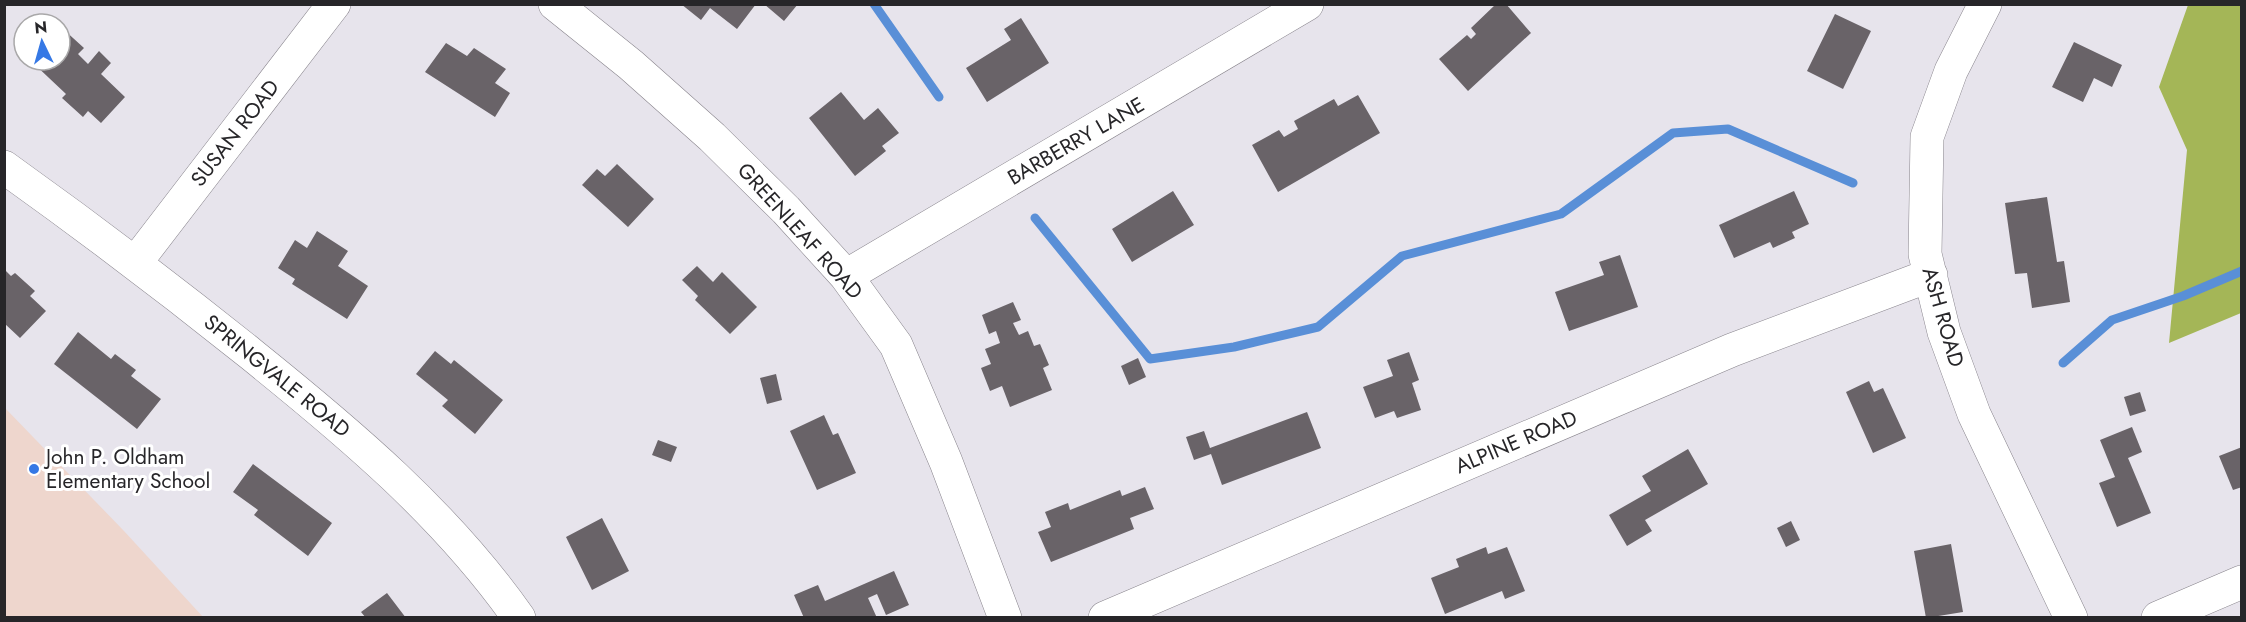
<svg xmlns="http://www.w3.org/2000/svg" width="2246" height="622" font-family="Jost,sans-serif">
<rect width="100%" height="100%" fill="#e7e4ec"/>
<!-- education -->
<path fill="#eed6cd" d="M5,408L124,531L203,617H5Z"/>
<!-- forest -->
<path fill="#a4b657" d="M2188,5H2241V313L2169,343L2187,150L2159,87Z"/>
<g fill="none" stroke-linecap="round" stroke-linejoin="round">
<!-- stream -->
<path stroke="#598fd7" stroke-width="9" d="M874,4L939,97
M1035,218L1150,359L1234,347L1318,327L1402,256L1561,214L1673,133L1728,129L1853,183
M2063,363L2112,320L2183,296L2242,271"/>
</g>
<!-- building -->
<path fill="#696368" d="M681,4H756L737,29L710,8L701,20Z
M764,4H798L784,21Z
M1496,4H1506L1531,33L1468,91L1439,59L1467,35L1471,39L1476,34L1471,28Z
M1835,14L1871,31L1843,89L1807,71Z
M1021,18L1049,63L987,102L966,68L1011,40L1004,29Z
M62,28L84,48L78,54L88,64L99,51L111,63L101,74L125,97L101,123L88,111L83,117L62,98L66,94L31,61L60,60Z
M2074,42L2122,65L2112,87L2094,78L2083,102L2052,87Z
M446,43L467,56L474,48L506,69L495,83L510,93L495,117L425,72Z
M841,92L864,120L878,108L899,133L882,146L886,151L855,176L809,118Z
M1358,95L1380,133L1278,192L1252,145L1279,130L1284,137L1298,129L1294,121L1334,99L1338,106Z
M617,164L654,199L628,227L582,185L597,169L605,176Z
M1173,191L1194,225L1132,262L1112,229Z
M1794,191L1809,224L1792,232L1795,238L1773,248L1770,242L1734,258L1719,225Z
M2047,197L2057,262L2064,261L2070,302L2032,308L2027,273L2015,274L2005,203Z
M317,231L348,251L338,266L368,286L347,319L292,284L295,279L278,268L295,240L307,248Z
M1620,255L1638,307L1569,331L1555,292L1604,275L1599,262Z
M697,266L713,282L722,272L757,307L730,334L695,300L698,296L682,280Z
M4,269L11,276L15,273L35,291L30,296L46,311L20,338L4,323Z
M1013,302L1021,320L1013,323L1019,335L1028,331L1034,346L1040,344L1049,365L1043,368L1052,390L1010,407L1002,386L990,391L981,368L991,364L985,349L1000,343L996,331L989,334L982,315Z
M78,332L111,359L115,354L136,370L131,376L161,399L137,429L54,364Z
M435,351L451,364L454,360L503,400L475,434L442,406L448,400L416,374Z
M1409,352L1419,380L1412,383L1421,410L1397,418L1394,411L1375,418L1363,387L1393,376L1387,360Z
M1138,358L1146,377L1129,385L1121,366Z
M776,374L782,400L767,404L760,378Z
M1869,381L1874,392L1883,388L1906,438L1873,453L1846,392Z
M2140,392L2146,411L2130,416L2124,397Z
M1307,412L1321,448L1222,485L1211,454L1194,460L1186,437L1204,431L1210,448Z
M824,415L833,435L838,433L856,473L817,490L790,431Z
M2132,427L2142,452L2128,458L2151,513L2117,527L2099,483L2115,477L2100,440Z
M658,440L677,447L671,462L652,455Z
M2242,447V487L2233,490L2219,456Z
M1688,449L1708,484L1645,520L1652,531L1627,546L1609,515L1651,491L1642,476Z
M253,464L332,523L308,556L254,515L258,510L233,492Z
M1145,487L1154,509L1130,518L1134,529L1051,562L1038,532L1051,527L1045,512L1068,503L1070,510L1120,490L1122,496Z
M602,518L629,571L592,590L566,537Z
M1791,521L1800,540L1786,547L1777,528Z
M1951,544L1963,612L1926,618L1914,551Z
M1486,547L1488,554L1507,547L1525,591L1505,599L1502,591L1445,614L1431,578L1459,567L1456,559Z
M894,571L909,605L886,615L877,594L868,598L877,618H804L794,595L818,585L825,601Z
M387,593L406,618H366L361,612Z"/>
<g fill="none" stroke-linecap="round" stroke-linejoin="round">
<defs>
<path id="minor" d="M555,4L631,65L712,137L786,210L846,276L896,345L946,462L1005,618
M1985,4L1951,71L1927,137L1925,254L1944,332L1974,414L2071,618
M4,167C88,227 170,289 251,354C348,432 446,514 519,618
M136,262L334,4
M846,276L1307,4
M1105,618L1732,350L1931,275
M2158,618L2242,582"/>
</defs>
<!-- minor casing -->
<use href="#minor" stroke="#88848c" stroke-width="34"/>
<!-- minor -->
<use href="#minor" stroke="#fff" stroke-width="33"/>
</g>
<!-- markers -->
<circle fill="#3578e5" stroke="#fff" stroke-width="2" cx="34" cy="469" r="6"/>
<g text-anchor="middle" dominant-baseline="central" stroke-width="6" stroke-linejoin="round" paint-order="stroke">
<!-- street labels -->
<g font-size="21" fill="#272629" stroke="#fff">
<text transform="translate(235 133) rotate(-52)">SUSAN ROAD</text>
<text transform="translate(1076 141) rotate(-30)">BARBERRY LANE</text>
<text transform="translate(800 231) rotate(48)">GREENLEAF ROAD</text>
<text transform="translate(1943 317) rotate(74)">ASH ROAD</text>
<text transform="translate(277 376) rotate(39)">SPRINGVALE ROAD</text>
<text transform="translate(1516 442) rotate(-23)">ALPINE ROAD</text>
</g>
<!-- poi labels -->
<g font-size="21" fill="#272629" stroke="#fff" text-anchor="start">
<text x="46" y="457">John P. Oldham<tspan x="46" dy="24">Elementary School</tspan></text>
</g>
</g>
<!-- border -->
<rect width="2246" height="622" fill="none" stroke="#272629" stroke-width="12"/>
<!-- north arrow -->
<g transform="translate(42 42) rotate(355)"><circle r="28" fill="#ffffff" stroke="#a9a8a9" stroke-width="1.5"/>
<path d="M0-4.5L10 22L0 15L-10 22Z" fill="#3578e5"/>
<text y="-9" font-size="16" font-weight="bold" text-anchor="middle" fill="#272629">N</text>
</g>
</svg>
